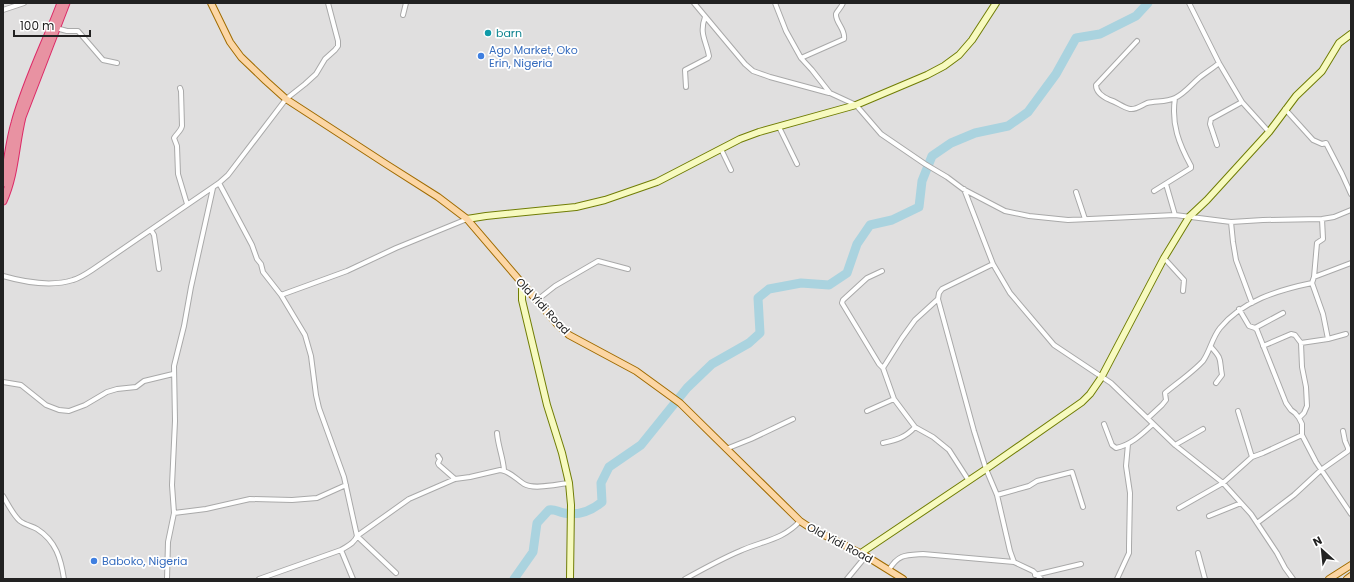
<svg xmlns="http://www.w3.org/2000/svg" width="1354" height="582" font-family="Poppins,sans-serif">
<rect width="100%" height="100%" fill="#f2efe9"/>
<!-- residential -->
<path fill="#e0dfdf" d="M3,3H1351V579H3Z"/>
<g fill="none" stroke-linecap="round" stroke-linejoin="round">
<!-- river -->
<path stroke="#aad3df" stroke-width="9" d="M514,579L533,552L537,523L549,510C555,509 558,512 564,513C579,516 591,511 602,502L601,483L609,467L641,445L687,388L712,364L749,343L760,333L758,298L769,289L801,283L829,285L847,273L857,244L870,225L892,220L919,207L922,181L932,156L951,143L975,133L1008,126L1028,112L1056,74L1076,38L1100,34L1136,16L1148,3"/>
<defs>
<path id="street" d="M694,3L745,64L753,71L770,77L829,93
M775,3L786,31L801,58L812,70L830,93L856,105L881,134L925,164L947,177L963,189L1005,211L1029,216L1068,220L1175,215L1231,222L1263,220L1322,219L1334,217L1351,210
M1189,3L1219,63L1242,102L1269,132
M3,10L24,3
M403,15L406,3
M56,28L67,31H78L103,60L117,63
M1137,41L1096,85C1096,93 1103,97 1110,100C1117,102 1122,107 1130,109C1136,110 1142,105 1147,103C1156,101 1167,102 1175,98C1184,94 1191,85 1199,78C1205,73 1212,69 1219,63
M801,58L844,39C846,30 835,22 836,14C837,11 841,8 843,3
M686,87L685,70L708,58L709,56C706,40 699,34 705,17
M180,88L181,91L182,126C181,131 177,133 174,138L177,146L178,174L187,204
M1285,109L1313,140L1322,144L1326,143L1342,174L1351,194
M779,127L797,164
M1217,145L1210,124L1211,119L1242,102
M721,149L731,170
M219,183L252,245L257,259L261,264L263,272L281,295L305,335L311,356L316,395L319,408L344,477L357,536L396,573
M1166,184L1175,215
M964,189L993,264L1010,293L1054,345L1111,383L1175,445L1223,483L1251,514L1277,553L1285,568L1293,579
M1154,191L1191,168V166C1179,144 1171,124 1175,98
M1076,192L1085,219
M1322,219L1323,239L1317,243L1314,277L1312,283L1323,314L1328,339
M1231,222L1233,242L1236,260L1252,303
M151,230L154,235L159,269
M1164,258L1184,280L1183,291
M993,264L942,289L939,293L938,299L974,431L986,469L997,495L1010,551L1014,562L1033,571L1041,579
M882,271L867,278L843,300L842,303L879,364L883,368L894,399L915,427L933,437L949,450L969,481
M3,276C24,282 51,287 73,280C80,278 86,274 92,270L219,183L228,175L286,99L305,84L316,74L325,59L335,50L338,46V41L328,3
M1314,277L1351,263
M281,295L347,271L396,248L467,219
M536,301L555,286L598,261L628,269
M1239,309L1249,326L1255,328L1257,330L1286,403L1291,410L1295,413L1299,418L1302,424V435L1316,462L1351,514
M1255,328L1283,313
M1301,343L1328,339L1346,334
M1263,346L1291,334L1295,335L1301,343L1302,367L1306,387L1307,406L1304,413L1299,418
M1211,347C1223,360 1219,359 1222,375L1216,383
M883,368L902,338L915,320L938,299
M3,382L21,385L46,405L59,410L69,411L85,405L107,392L117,389L136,387L144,381L173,374
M867,411L894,399
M1238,411L1252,457
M1148,418L1162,405L1166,400L1165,393C1177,383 1193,372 1203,361C1210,351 1212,338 1220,328C1242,301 1278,290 1312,283
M1104,424L1112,445L1116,448C1131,445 1142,434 1153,424
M497,433C498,446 503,457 504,470
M883,443C896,440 905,438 915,427
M1175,445L1203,429
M726,449L751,439L793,419
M438,456L440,459L438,463L439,465L455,479
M997,495L1029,486L1037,481L1072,472L1083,507
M3,496C8,504 13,515 20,521C25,525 32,526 37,529C56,541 61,559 64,579
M1179,508L1223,483L1252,457L1263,453L1302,435
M174,513L206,509L250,499L292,500L317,498L346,485
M1209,516L1241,503
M1257,523L1294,495L1321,470L1348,451V448L1345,441L1343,431
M341,550L353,579
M1198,553L1205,579
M889,570C898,554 906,555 923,554L1014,562
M1035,575L1081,564
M167,579L168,542L174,513L172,485L175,421L174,366L184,326L191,287L213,188
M259,579L341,550C347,546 354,544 357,536L409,499L455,479L470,477L500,470C510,471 516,479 524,484C534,490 558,484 569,483
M685,579C703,569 721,559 740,551C762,541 783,540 800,521
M847,579L866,556
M1117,579L1129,553V546L1130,493L1126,466L1128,444"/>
<path id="secondary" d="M467,219L486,216L576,207L605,200L657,182L740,139L759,132L856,105L927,75L944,66L959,55L972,40L996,3
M522,283V300L547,405L562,453L569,483L571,505L570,579
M861,553L986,469L1082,402L1090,394L1101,378L1164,258L1189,217L1207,200L1269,132L1296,96L1322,71L1339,43L1351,34"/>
<path id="primary" d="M211,3L230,42L241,57L266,81L286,99L386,164L438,197L467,219L557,324L569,335L636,371L680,403L800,521L812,529L866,556L903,579
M1329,579L1351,565
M1347,579L1351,576"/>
<path id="highway" d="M3,183C8,163 9,143 15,123C26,82 46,43 61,3
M3,201C15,175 15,145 22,117L66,3"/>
</defs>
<!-- street casing -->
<use href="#street" stroke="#a9a9a9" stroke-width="6"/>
<!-- secondary casing -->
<use href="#secondary" stroke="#707d05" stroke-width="8"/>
<!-- primary casing -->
<use href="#primary" stroke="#a06b00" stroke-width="8"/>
<!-- highway casing -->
<use href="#highway" stroke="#dc2a67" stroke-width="9"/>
<!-- street -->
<use href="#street" stroke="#fff" stroke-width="4"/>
<!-- secondary -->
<use href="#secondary" stroke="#f7fabf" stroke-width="6"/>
<!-- primary -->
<use href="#primary" stroke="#fcd6a4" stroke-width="6"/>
<!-- highway -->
<use href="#highway" stroke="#e892a2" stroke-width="7"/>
</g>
<!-- markers -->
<circle fill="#0f9aa8" stroke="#fff" stroke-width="1.5" cx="488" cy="33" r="4"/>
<g fill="#3f7fe0" stroke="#fff" stroke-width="1.5">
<circle cx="481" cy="56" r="4"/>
<circle cx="94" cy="561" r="4"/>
</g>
<g text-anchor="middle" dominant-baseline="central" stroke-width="3.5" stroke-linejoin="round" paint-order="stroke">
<!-- culture labels -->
<g font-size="11" fill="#0d838f" stroke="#fff" text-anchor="start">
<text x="496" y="33">barn</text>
</g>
<!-- shop labels -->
<g font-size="11" fill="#366cbe" stroke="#fff" text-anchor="start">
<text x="489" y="50">Ago Market, Oko<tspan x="489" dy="13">Erin, Nigeria</tspan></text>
<text x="102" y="561">Baboko, Nigeria</text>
</g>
<!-- street labels -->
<g font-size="11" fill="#222" stroke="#fff">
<text transform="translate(543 306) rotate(47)">Old Yidi Road</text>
<text transform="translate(840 543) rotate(28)">Old Yidi Road</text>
</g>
</g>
<!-- border -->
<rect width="1354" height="582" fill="none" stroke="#222222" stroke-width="8"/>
<!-- north arrow -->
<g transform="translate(1322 550) rotate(333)" stroke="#ffffff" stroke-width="3" paint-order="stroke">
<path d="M0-3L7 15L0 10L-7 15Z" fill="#222222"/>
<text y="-6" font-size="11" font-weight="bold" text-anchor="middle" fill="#222222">N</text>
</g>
<!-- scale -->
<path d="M14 30v6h76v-6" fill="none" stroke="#222222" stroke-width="2"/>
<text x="20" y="30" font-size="12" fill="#222222" stroke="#ffffff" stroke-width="3" paint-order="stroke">100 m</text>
</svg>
